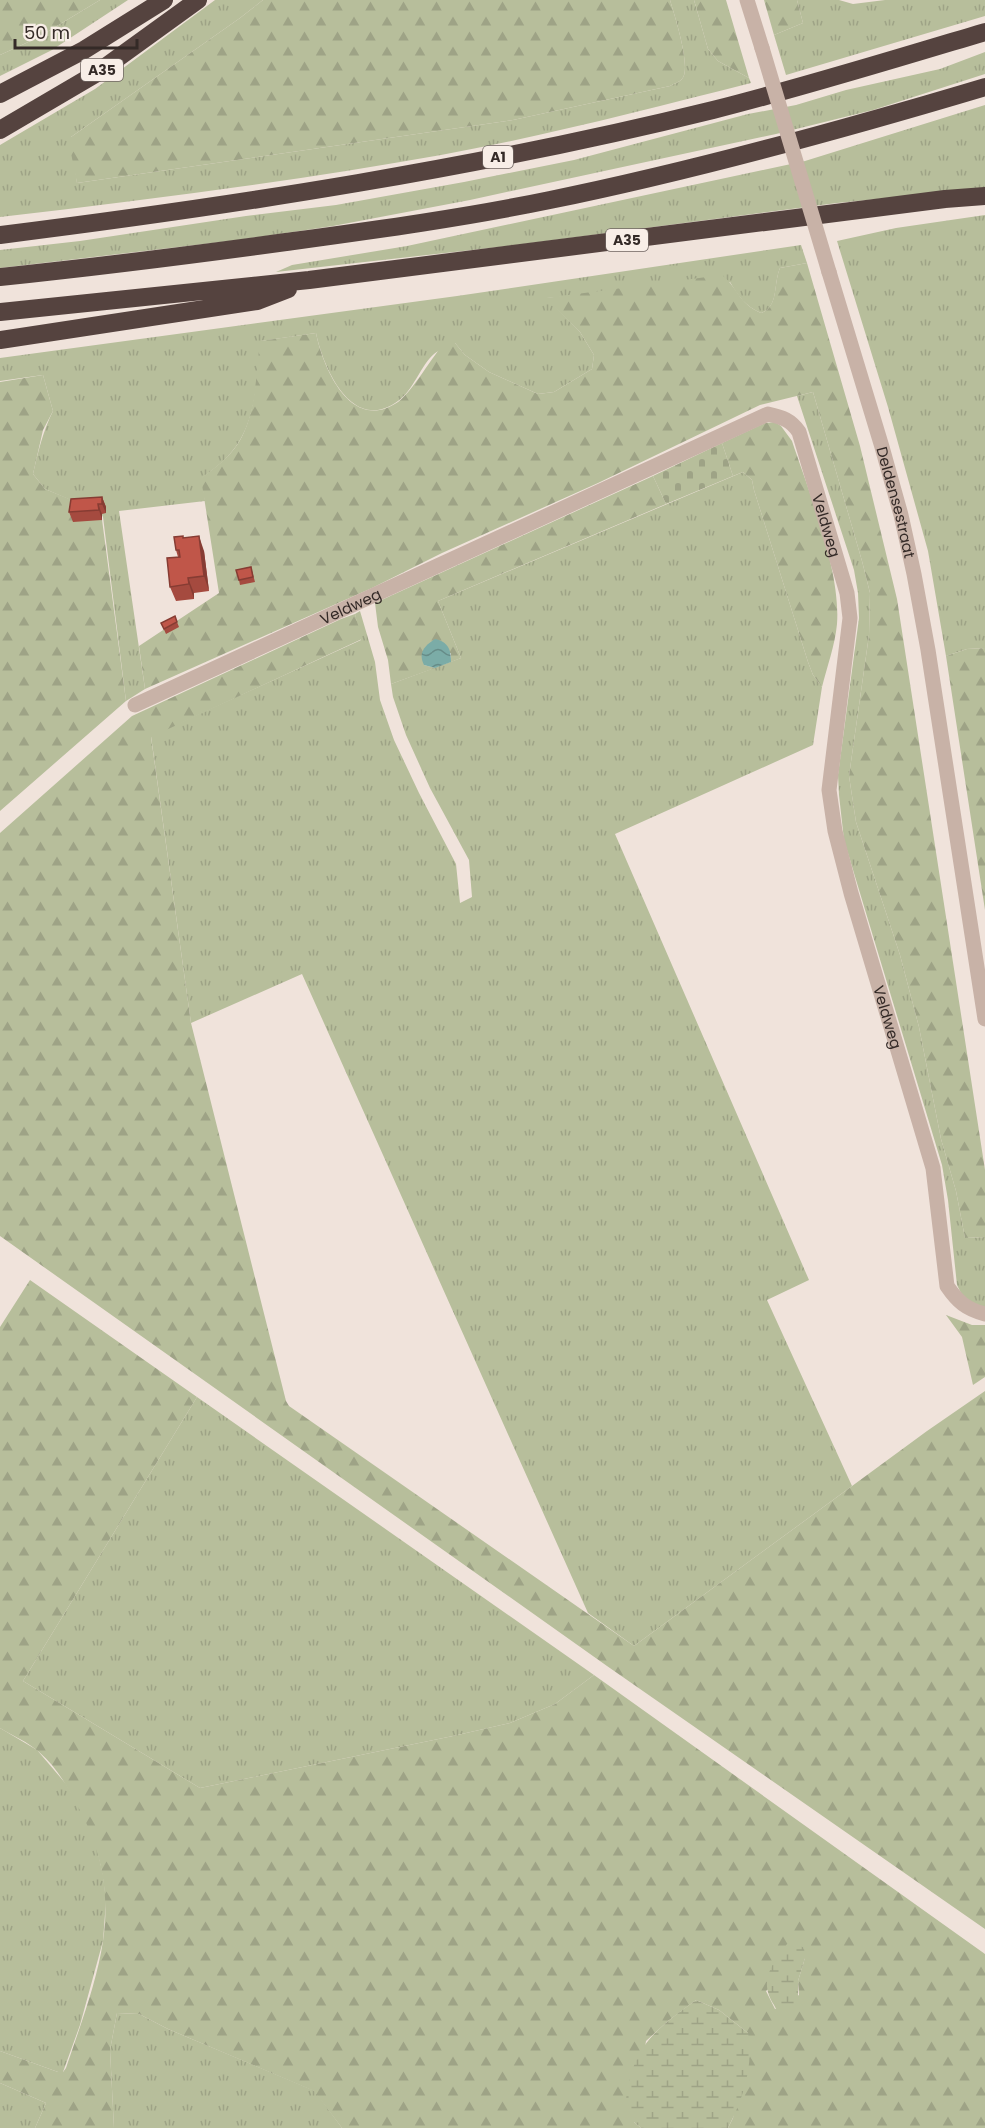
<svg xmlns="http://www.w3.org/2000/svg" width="985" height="2128" font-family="Poppins,sans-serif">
<defs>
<pattern id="grass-tufts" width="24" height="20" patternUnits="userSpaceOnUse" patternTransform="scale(1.5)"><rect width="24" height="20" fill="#b7be9b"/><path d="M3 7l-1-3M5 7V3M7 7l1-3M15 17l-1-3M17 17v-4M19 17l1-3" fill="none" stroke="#9ea386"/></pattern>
<pattern id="forest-firs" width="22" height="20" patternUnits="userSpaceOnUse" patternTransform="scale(1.5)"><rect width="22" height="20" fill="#b7be9b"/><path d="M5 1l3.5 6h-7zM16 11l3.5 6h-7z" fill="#9ea386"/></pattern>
<pattern id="wetland-marsh" width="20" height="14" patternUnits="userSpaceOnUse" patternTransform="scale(1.5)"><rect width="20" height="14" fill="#b7be9b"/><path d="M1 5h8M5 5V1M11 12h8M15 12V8" fill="none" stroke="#9ea386"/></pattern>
<pattern id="cemetery-stones" width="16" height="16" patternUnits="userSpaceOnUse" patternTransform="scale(1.5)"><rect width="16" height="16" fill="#b7be9b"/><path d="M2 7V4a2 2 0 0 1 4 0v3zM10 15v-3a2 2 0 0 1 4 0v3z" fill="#9ea386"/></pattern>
<pattern id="water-waves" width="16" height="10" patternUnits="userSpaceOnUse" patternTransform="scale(1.5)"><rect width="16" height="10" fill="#7baca7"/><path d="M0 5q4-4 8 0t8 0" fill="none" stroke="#668c88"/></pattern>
</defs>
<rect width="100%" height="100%" fill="#f0e3db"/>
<!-- grass -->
<path fill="url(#grass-tufts)" d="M100,0H128L52,50L0,76V55L37,38Z
M215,0H263L240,18L71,137L77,183L513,120L670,86C673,84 680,82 682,79C692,68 674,14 670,0H694L708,49L718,61L749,78L751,83C648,109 545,136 441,155C295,181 148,200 0,217V145L95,89Z
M797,0H839L853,4L885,0H985V16L786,75L774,35L803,23Z
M985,52V74L873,110L776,134L470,200L333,226L238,240L0,268V250L80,241L246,216L336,205L464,182L574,160L748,114L796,105L846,90L940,69Z
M985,105V188L837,203L516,245L276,272L292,265L407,246L805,161Z
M985,215V648L967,649L946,656L928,551L888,407L837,241L896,228Z
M801,245L807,263L780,268C773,285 779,307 761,313C745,306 738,296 730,282L547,298L580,332L594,355L592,369L554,392L538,394L489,372L465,355L455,343C449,347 440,349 434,354C421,365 413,391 398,401C352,435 323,367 316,333L261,341C256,380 257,428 227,457C220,465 210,471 202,478L205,501L119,511L145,689L126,701L103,517L101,513L45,489L33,474C38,452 43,431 53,411L43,375L0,381V358L457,296Z
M813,392L862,561L870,593L869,635L849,776L856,822L900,955L919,1027L941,1139L956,1191L965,1238L985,1237V1308L964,1299L957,1285L948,1200L942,1165L844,840L839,795L838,775L859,618L858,593L854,570L797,396Z
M743,472L752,480L754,490L808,662L813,675L822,687L813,745L615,834L809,1280L767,1300L852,1486L634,1646L588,1613L302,974L191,1023L151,736L361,640L355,614L360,611L375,662L380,700L394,740L419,793L456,864L460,903L472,897L469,860L430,788L406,735L393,697L391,684L461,658L438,601Z
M197,1397L594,1675L555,1704L510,1723L453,1736L200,1788L23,1681Z
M0,1728L37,1750L66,1784L87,1820L96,1844L103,1875L106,1901L103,1941L80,2025L63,2072H58L0,2051Z
M117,2013L139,2014L168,2029L315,2091L342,2128H114L110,2050Z
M0,2083L46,2103L35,2128H0Z"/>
<!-- forest -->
<path fill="url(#forest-firs)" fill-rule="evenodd" d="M0,0H100L37,38L0,55Z
M263,0H670C674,14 692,68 682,79C680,82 673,84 670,86L513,120L77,183L69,143L71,137L240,18Z
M694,0H726L749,78L718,61L708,49Z
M764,0H797L803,23L774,35Z
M807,263L860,446L897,599L985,1170V1237L965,1238L956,1191L941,1139L919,1027L900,955L856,822L849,776L869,635L870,593L862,561L813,392L760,405L598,483L442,553L372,588L145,689L139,646L219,593L201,478C210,471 219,465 227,457C257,428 255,380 260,341L316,333C323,368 351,434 398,402C413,391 432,356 447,340L455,343L465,355L489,372L538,394L554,392L592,369L594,355L580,332L546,298L722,275C739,289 738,303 761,313C779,307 773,284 780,268Z
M43,375L53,411L43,430L33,474L45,489L101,512L126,701L0,811V382Z
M775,422L781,426L792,441C809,492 841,571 837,624C835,645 827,667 822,687L813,675L808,662L754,490L752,480L743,472L733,476L722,443L765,423Z
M653,476L666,504L438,601L461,658L451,662V653L424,665L435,668L391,684L388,660L378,627L375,603Z
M355,614L362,639L151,737L191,1023L286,1401L289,1406L634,1646L927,1431L985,1391V1929L607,1666L0,1236V833L132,716L341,619Z
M985,648V910L946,656L967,649Z
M30,1280L197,1397L23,1681L200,1788L453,1736L510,1723L555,1704L594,1675L985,1954V2128H728L733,2118L748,2033L719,2010L696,2000L668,2021L646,2041L634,2122L641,2128H342L314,2091L168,2029L139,2014L117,2013L110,2050L114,2128H35L46,2103L0,2083V2051L58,2072H63L66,2068C79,2029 97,1982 103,1941C111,1888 99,1841 72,1796C64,1780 53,1764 39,1752C28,1742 13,1736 0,1728V1327ZM805,1958L798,1981L799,1995L775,2009L766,1991Z
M946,1315L972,1325H985V1377L973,1385L962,1337Z"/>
<!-- wetland -->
<path fill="url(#wetland-marsh)" d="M794,1942L804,1948L805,1958L798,1981V2006L790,2014C783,2014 777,2012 774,2005C758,1980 772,1965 787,1944Z
M696,2000L719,2010L748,2033C754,2066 743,2099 728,2128H641L634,2122L625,2109C631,2049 649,2034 696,2000Z"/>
<!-- cemetery -->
<path fill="url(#cemetery-stones)" d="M722,443L733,476L666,504L653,476Z"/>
<!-- water -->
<path fill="url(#water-waves)" d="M435,639C448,642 451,649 451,662L435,668L424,665C418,653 424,646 435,639Z"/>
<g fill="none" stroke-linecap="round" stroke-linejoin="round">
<!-- minor -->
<g stroke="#c8b2a7" stroke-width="15">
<path d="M747,0L762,48"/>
<path id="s1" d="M829,272L882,447L901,515L914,574L928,650L985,1019"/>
<path id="s2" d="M135,705L768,414C782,417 791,420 799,432L847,593L850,618L829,790L835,831L851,893L933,1168L947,1286C958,1302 966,1309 985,1314"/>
</g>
<!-- highway -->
<path stroke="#55433f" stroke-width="18" d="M0,94L84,50L164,0
M0,130L97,73L198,0
M0,235C239,205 478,168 713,110C804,87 895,59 985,32
M0,277C95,267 191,255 286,242C374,230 463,218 550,200C697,170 841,130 985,87
M0,312L309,280L945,199L985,196
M0,340L257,301L288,289"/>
<!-- minor-bridge -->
<path stroke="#c8b2a7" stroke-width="15" d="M762,48L829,272"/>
</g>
<!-- wall -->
<path fill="#a54a3f" d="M102,497L106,507V513L102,514V520L73,522L69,512Z
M184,538L204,551L209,591L194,593V599L176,601L170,587L178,557L176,550Z
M251,567L255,582L240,585L239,580Z
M177,622L179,627L166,634L161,623Z"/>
<!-- shaded-wall -->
<path fill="#863c33" d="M102,497L106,507V513L102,504Z
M98,504L102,514V520L99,510Z
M199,536L204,551L209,591L204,576Z
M188,578L194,593V599L189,584Z"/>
<!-- building -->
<path fill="#c05649" stroke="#863c33" stroke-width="1.5" d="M102,497V504H98L99,510L69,512L71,499Z
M183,536V538L199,536L204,576L188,578L189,584L170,587L167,558L180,557L179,550H176L174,537Z
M251,567L253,577L239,580L236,570Z
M175,616L177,622L164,629L161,623Z"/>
<g text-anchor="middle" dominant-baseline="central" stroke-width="6" stroke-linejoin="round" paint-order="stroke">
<!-- shield labels -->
<g fill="#f8eee7" stroke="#6f6561" stroke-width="1.5">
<rect x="81" y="59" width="42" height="22" rx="4.5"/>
<rect x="483" y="146" width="30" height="22" rx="4.5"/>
<rect x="606" y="229" width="42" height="22" rx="4.5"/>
</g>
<g font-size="14" font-weight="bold" fill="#342a27">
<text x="102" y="70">A35</text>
<text x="498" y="157">A1</text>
<text x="627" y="240">A35</text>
</g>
<!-- street labels -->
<g font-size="15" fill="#342a27" stroke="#f8eee7">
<text stroke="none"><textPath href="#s1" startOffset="240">Deldensestraat</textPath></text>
<text stroke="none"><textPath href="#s2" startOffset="831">Veldweg</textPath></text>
<text stroke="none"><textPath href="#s2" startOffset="237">Veldweg</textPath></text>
<text stroke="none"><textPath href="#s2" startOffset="1335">Veldweg</textPath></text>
</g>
</g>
<!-- scale -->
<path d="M15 39v9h122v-9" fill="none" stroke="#342a27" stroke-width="3"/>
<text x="24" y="39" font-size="18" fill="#342a27" stroke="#f8eee7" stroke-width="4.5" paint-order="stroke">50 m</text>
</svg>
